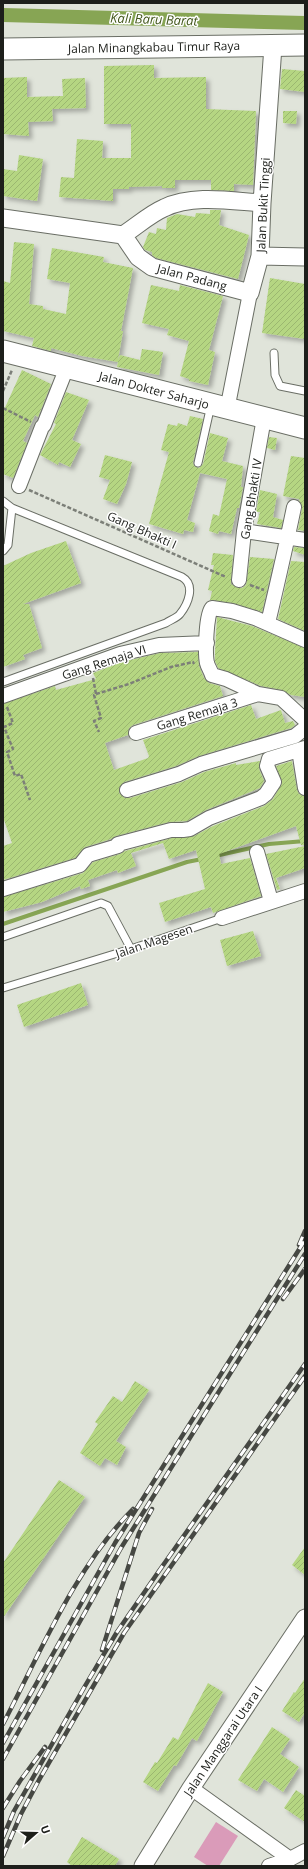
<svg xmlns="http://www.w3.org/2000/svg" width="308" height="1869" font-family="'Open Sans',sans-serif">
<defs>
<pattern id="building-hatch" width="6" height="6" patternUnits="userSpaceOnUse"><rect width="6" height="6" fill="#b5d682"/><path d="M-1 1l2-2M0 6l6-6M5 7l2-2" fill="none" stroke="#9bb770"/></pattern>
<filter id="shadow"><feDropShadow dx="3.5" dy="3.5" stdDeviation="2" flood-color="#0004"/></filter>
</defs>
<rect width="100%" height="100%" fill="#e0e4da"/>
<!-- pitch -->
<path fill="#da9bb9" d="M216,1822L238,1836L219,1866H208L194,1857Z"/>
<g fill="none" stroke-linecap="round" stroke-linejoin="round">
<!-- stream -->
<path stroke="#87a554" stroke-width="4" d="M215,856L269,844L305,841
M3,924L187,862L202,859"/>
<!-- canal -->
<path stroke="#87a554" stroke-width="14" d="M3,15L305,23"/>
</g>
<!-- building -->
<path fill="url(#building-hatch)" filter="url(#shadow)" d="M154,65V78L206,77V109L256,111L253,185L234,184V191L211,190V180H175V188H162V186L129,187V189H113V201L59,197L61,177L74,178L77,139L103,141L102,158H131V124H104V66Z
M282,69L305,71V92L280,89Z
M27,77V97L63,96L62,79L85,78L86,108L52,109L53,121L28,122L29,136L3,134V78Z
M283,111H297L296,124L283,123Z
M19,155L43,159L37,201L3,196V169L17,171Z
M210,210H221L219,225L249,235L238,279L156,258L152,255V252L145,250L143,247L149,232L156,234L157,228L166,230L167,218L177,214L195,217L196,213L210,214Z
M14,242L34,244L29,304L43,306V309L66,314L70,283L47,279L52,248L104,257L103,262L133,268L121,331H123L118,360L120,355L140,360L142,349L163,352L159,375L117,367L118,362L82,356L51,348V351L32,346L34,338L3,331V281L10,283Z
M270,278L305,284V339L262,333Z
M151,285L179,291L180,285L223,296L209,350L215,352L208,385L189,381V379L180,376L189,341L167,335L169,329L142,323Z
M22,370L51,384L38,417L35,415L23,441L27,443L13,478L3,474V412Z
M66,392L89,400L72,440L81,444L70,467L59,462L58,465L40,455L56,424L54,423Z
M190,416L203,419L193,462L194,466L199,468L203,464L210,433L228,438L222,461L243,466L241,487H243L239,508H237L231,534L219,531L218,534L209,531L213,514L219,516L227,479L200,473L187,520L195,523L193,532L184,530L183,534L149,524L169,452L161,450L168,424L177,426L178,423L187,426Z
M269,437L277,438L275,450L267,448Z
M105,455L132,462L126,484L117,504L103,499L110,480L99,477Z
M291,456L305,458V531L298,530L302,508L299,499L283,496Z
M260,490L277,494L273,517L283,520L281,528L257,524L260,512H256Z
M66,541L81,583L23,604H29L42,648L23,655L25,659L3,667V566L31,553Z
M294,547L305,548V555L293,551Z
M213,553L233,555L231,580V584L238,588H242L246,585L250,557L274,559L262,612L233,603L210,600L212,591L208,590L214,565H211Z
M291,561L305,562V631L278,619Z
M217,617L252,626L305,648V697L291,695L282,690L261,686L218,668L215,661V651Z
M198,652L199,666L204,678L209,683L220,686L223,696L133,725L129,728L128,735L105,743L114,770L148,758L149,756L143,740L251,705L256,719L281,710L285,723L293,721L295,725L291,728L199,756L176,766L124,782L119,788V793L125,798H130L182,782L204,772L236,763V765L260,761L259,769L264,781L260,788L206,810L187,821L169,822L116,836L111,839L85,847L75,858L3,880V846L12,843L3,817V704L55,686L56,690L96,679L93,673L122,662L160,653Z
M292,761L297,790L299,794L305,796V845H301L296,826L219,854L221,864L250,858L261,896L213,913L211,907L165,922L159,903L205,889L196,850L169,859L163,843L131,853L136,866L118,873L117,870L88,880L90,886L81,889L80,886L42,902L3,912V897L83,873L93,862L120,854L125,851L172,838L194,836L213,826L264,806L273,799L282,783L276,766Z
M305,846V868L276,878L280,889L277,890L266,854Z
M253,931L261,956L227,966L220,940Z
M81,983L88,1005L24,1027L17,1005Z
M135,1381L149,1390L116,1441L126,1447L117,1465L105,1458L100,1466L80,1453L98,1424L95,1422L113,1396L122,1402Z
M59,1480L85,1497L3,1618V1563Z
M305,1547V1575L292,1565Z
M305,1678V1712L299,1722L282,1711L294,1692L295,1693Z
M208,1683L223,1692L197,1741L192,1738L176,1766L174,1765L158,1791L143,1782L155,1762L157,1763L173,1737L178,1740Z
M272,1727L290,1739L280,1754L299,1767L283,1792L264,1779L257,1791L238,1780Z
M296,1790L305,1796V1822L284,1808Z
M82,1837L119,1859L115,1866H72L67,1862Z"/>
<g fill="none" stroke-linecap="round" stroke-linejoin="round">
<defs>
<path id="service" d="M274,353L275,375L280,386L305,391
M198,463L211,405
M3,501L12,508L182,577C196,585 188,604 180,614C177,618 170,620 166,623L3,682
M3,551L8,545L12,508
M3,937L101,903L108,906L131,949
M3,988L131,949L222,918"/>
<path id="minor" d="M227,410L250,293
M19,486L42,427L44,425L67,367
M244,531L305,540
M239,580L244,531L264,418
M268,623C277,585 286,546 294,507
M305,640L255,618L232,611L212,608C206,613 205,654 207,663C208,667 211,671 212,675L226,679L258,694L281,698L305,720
M3,696L120,654L159,645L207,643
M136,733L258,694
M299,750L305,788
M127,790L179,774L201,764L295,736L305,728
M257,852L271,901
M3,889L80,865L88,855L118,846V844L171,830H183L190,829L209,818L261,798L266,794L274,782L267,766L269,759L305,748
M222,918L305,891
M191,1788L290,1859
M269,1866L290,1859L305,1851"/>
<path id="tertiary" d="M3,218L123,235C137,226 150,214 164,208C193,194 231,201 262,203
M123,235L138,257L152,267L250,293L260,256L262,203L273,46
M260,256L305,257
M143,1866L191,1788L305,1618"/>
<path id="primary" d="M3,49L305,45
M3,351L305,428"/>
</defs>
<!-- service casing -->
<use href="#service" stroke="#6a6e65" stroke-width="9"/>
<!-- minor casing -->
<use href="#minor" stroke="#6a6e65" stroke-width="16"/>
<!-- tertiary casing -->
<use href="#tertiary" stroke="#6a6e65" stroke-width="19"/>
<!-- primary casing -->
<use href="#primary" stroke="#6a6e65" stroke-width="23"/>
<!-- path -->
<path stroke="#7c7f78" stroke-width="2.5" stroke-dasharray="4 2" stroke-linecap="butt" d="M3,391L12,370
M3,408L31,422
M29,490L226,577
M250,585L264,590
M93,678L96,694L94,695L101,718L94,721L99,732
M96,694L129,684L171,667L193,662L194,664
M7,707L13,723L4,727L13,749L7,752L15,776L21,774L30,800"/>
<!-- service -->
<use href="#service" stroke="#fff" stroke-width="7"/>
<!-- minor -->
<use href="#minor" stroke="#fff" stroke-width="14"/>
<!-- tertiary -->
<use href="#tertiary" stroke="#fff" stroke-width="17"/>
<!-- primary -->
<use href="#primary" stroke="#fff" stroke-width="21"/>
<defs>
<path id="rail" d="M299,1245L305,1231
M283,1299L305,1269
M102,1650L139,1533L152,1509
M3,1724C40,1653 76,1566 133,1509
M3,1743L115,1543L305,1240
M3,1759L121,1548L305,1254
M3,1808L20,1781L45,1747
M3,1837L14,1811L85,1686L117,1632L159,1571L305,1364
M3,1856L21,1814L39,1780L124,1633L305,1376"/>
</defs>
<!-- rail casing -->
<use href="#rail" stroke="#464843" stroke-width="4.5"/>
<!-- rail -->
<use href="#rail" stroke="#fff" stroke-width="3" stroke-dasharray="9" stroke-linecap="butt"/>
</g>
<g text-anchor="middle" dominant-baseline="central" stroke-width="3" stroke-linejoin="round" paint-order="stroke">
<!-- street labels -->
<g font-size="12" fill="#1d1f1b" stroke="#fff">
<text transform="translate(154 47) rotate(-1)">Jalan Minangkabau Timur Raya</text>
<text transform="translate(263 205) rotate(-87)">Jalan Bukit Tinggi</text>
<text transform="translate(192 277) rotate(15)">Jalan Padang</text>
<text transform="translate(154 390) rotate(15)">Jalan Dokter Saharjo</text>
<text transform="translate(251 499) rotate(-81)">Gang Bhakti IV</text>
<text transform="translate(142 530) rotate(24)">Gang Bhakti I</text>
<text transform="translate(104 662) rotate(-18)">Gang Remaja VI</text>
<text transform="translate(197 714) rotate(-17)">Gang Remaja 3</text>
<text transform="translate(154 941) rotate(-19)">Jalan Magesen</text>
<text transform="translate(223 1741) rotate(-56)">Jalan Manggarai Utara I</text>
</g>
<!-- water labels -->
<g font-size="13" font-style="italic" fill="#44581d" stroke="#fff">
<text transform="translate(154 19) rotate(2)">Kali Baru Barat</text>
</g>
</g>
<!-- border -->
<rect width="308" height="1869" fill="none" stroke="#1d1f1b" stroke-width="8"/>
<!-- north arrow -->
<g transform="translate(36 1833) rotate(70)" stroke="#ffffff" stroke-width="3" paint-order="stroke">
<path d="M0-3L7 15L0 10L-7 15Z" fill="#1d1f1b"/>
<text y="-6" font-size="11" font-weight="bold" text-anchor="middle" fill="#1d1f1b">U</text>
</g>
</svg>
